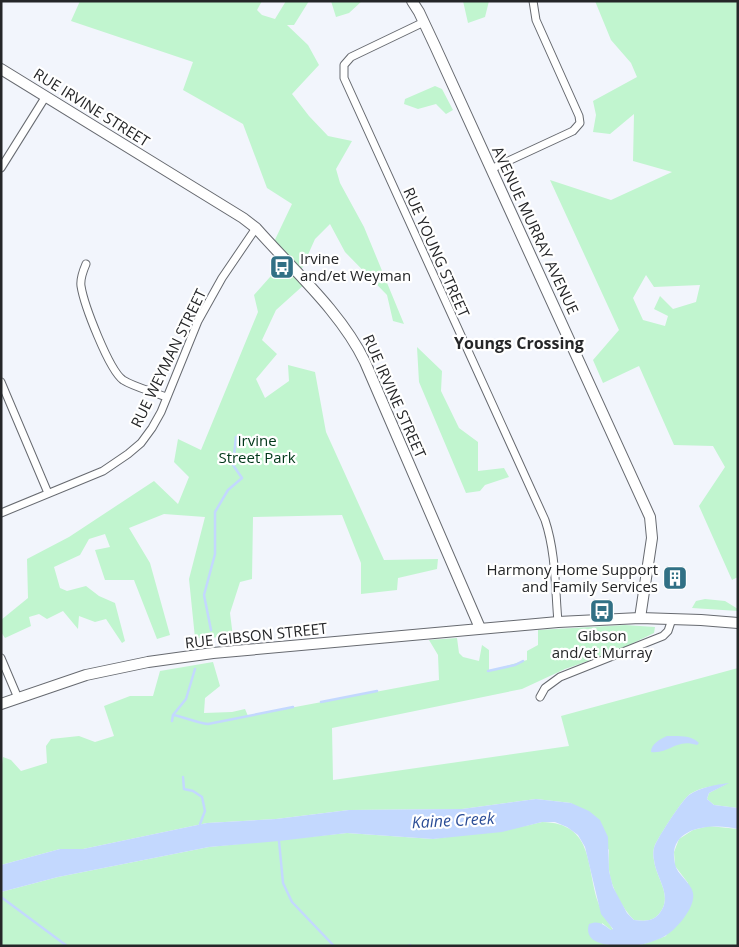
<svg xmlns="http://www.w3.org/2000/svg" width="739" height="947" font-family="'Open Sans',sans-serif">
<rect width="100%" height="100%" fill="#f2f5fc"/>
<!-- green -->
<path fill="#c1f5cf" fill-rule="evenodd" d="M80,1H262L257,10L262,15L275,19L286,1H309L294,25H287L308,45L319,65L292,94L309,116L328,136L352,141L336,169L340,183L364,227L404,324L393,321L387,295L345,252L330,224L315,239L299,275L306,283L276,310L262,340L277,354L256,379L265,398L289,381L288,365L315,372L326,432L384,560L438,559L437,569L398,578L397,590L361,594V563L342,515L253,517L252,579L240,582L230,613L233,637L195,638L189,579L205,517L164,514L129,528L150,563L170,635L157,639L134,580H105L95,550L110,547L105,534L89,539L80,555L54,567L60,588L67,591L86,586L99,596L115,603L125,641L122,643L106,619L95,622L79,616L78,629L63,611L47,619L39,614L29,617L31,626L5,638L1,632V620L28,598L27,559L69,537L154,481L178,504L189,477L174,462L178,439L201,450L258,312L254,295L278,268L283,258L272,246L292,204L267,188L243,124L183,90L193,62L71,21Z
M331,1H362L349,13L336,17Z
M463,1H489L485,17L468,23Z
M595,1H738V577L732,580L699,506L725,467L713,446L674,445L639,366L603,383L593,360L619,330L550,180L611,200L672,172L633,161L634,114L610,134L593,132L596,115L593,101L637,77L631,63L611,40ZM646,275L654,287L700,285L696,302L673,309L660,296L654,309L668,316L665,326L643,320L633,298Z
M435,86L442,89L453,110L446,114L436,104L418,109L404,104L405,99Z
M417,347L442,371L441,391L459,428L478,442V471L504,468L509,477L485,485L480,491L466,493L419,382Z
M705,599L725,601L738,609V611L692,608L696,601Z
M625,625L655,627L654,633L617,651L565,669L522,689L332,728L333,780L569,746L561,716L738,668V808L714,805L707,799L709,793L726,784C713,786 701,787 690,794C682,800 660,835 655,845C653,849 653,856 654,860C656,879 674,896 659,914C652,922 644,921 634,920C622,908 611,888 609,870C608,864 609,857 609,850L571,803L536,799L462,809L349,810L276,819L207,823L83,849H60L1,865V771L3,757L11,760L21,771L47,763L46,746L51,739L79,736L95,742L114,736L104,706L130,696H153L160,671L213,662L220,686L205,698L204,713L232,712L245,709L248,716L439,680L438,655L429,640L457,638L459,653L463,657L479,661L482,645L489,650V671L527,660V651L538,645V630Z
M542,822C594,823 586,866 598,902C601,912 608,921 613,930H611L602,923L604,944L613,946H1V892L58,877L209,847L347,833L433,839L525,826Z
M709,826L738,829V946H638L666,936L688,883L675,866L674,852L679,839L693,830Z"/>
<!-- water -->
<path fill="#c3d8fe" d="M667,736C678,736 692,735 699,743L697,745C675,738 671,754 651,752C651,744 660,739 667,736Z
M729,783L709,793L707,799L714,805L738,808V829C713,823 666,826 675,864C677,875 691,882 693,893C696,907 676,930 665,936C654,942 640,946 628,946C614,946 582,946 589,924C598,920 603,924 611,930L613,929L601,914L585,847L578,835L567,827L555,822H542L502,832L433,839L347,833L279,841L209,847L58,877L1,892V865L60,849H83L207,823L276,819L349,810L462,809L536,799L571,803L589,811L600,820L608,837L609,871L613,887L627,913L634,920C644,921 652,922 659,914C674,896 656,879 654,860C653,856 653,849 655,845C659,836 682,800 689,795C701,787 715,785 729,783Z"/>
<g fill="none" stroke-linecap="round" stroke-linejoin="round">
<!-- stream -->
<path stroke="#c3d8fe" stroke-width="2.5" d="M211,630L204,595L215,554V512L228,490L242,478L233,465L236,437
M488,671L515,665L523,661
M321,702L377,691
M173,715C185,717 196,723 208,724L293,707
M172,721L173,715L186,699L195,669
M183,777L184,789L193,791L202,797L205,811L200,824
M279,841L283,883L292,902L334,946
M1,897L67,946
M408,946L410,945"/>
<defs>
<path id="street" d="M424,22L351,57L344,65V78L545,520C556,553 555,588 558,622
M1,168L46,96
M491,169L573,131L580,123L579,116L536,20L533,1
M86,264C83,271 80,279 81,286C84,305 109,370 123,380C134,387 154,392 166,397
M1,382L48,493
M1,513L103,471L128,454L141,443L152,428L161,412L198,321L222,278L256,228
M1,658L18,698
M540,697L545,688L560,677L663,636L668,631L672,619"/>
<path id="secondary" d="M412,1L419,12L435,46L650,517L652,538L640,618
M1,69L243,218L256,228C293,270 341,312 365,362L480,628
M1,704L86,675L148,662L213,653L558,622L640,618L701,620L738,623"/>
</defs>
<!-- street casing -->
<use href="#street" stroke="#676a70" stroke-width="9"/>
<!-- secondary casing -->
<use href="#secondary" stroke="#676a70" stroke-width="12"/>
<!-- street -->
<use href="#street" stroke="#fff" stroke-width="7"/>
<!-- secondary -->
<use href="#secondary" stroke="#fff" stroke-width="10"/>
</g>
<!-- icons -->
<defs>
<symbol id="bus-square" viewBox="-11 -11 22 22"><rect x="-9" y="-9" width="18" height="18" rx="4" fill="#317085" stroke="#fff"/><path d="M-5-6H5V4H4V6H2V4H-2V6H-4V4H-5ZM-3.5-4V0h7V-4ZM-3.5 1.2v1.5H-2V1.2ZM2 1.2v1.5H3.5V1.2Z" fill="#fff"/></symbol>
<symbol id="building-square" viewBox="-11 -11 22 22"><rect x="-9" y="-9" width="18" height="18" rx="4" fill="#317085" stroke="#fff"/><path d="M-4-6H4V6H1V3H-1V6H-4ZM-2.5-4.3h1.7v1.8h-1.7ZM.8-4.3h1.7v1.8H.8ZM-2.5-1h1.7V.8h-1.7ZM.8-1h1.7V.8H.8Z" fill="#fff"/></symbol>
</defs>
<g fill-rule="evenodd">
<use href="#bus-square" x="268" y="253" width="28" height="28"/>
<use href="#building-square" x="661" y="564" width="28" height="28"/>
<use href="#bus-square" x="588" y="597" width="28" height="28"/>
</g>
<g text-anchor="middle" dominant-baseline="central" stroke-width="4.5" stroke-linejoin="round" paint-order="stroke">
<!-- street labels -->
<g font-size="15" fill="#252628" stroke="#fff">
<text transform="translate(92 107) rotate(32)">RUE IRVINE STREET</text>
<text transform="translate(536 230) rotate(65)">AVENUE MURRAY AVENUE</text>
<text transform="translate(437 252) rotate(66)">RUE YOUNG STREET</text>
<text transform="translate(168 358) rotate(-64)">RUE WEYMAN STREET</text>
<text transform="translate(395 396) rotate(66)">RUE IRVINE STREET</text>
<text transform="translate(256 635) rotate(-6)">RUE GIBSON STREET</text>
</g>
<!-- poi labels -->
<g font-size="15" fill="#252628" stroke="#fff" text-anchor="start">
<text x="300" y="258">Irvine<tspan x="300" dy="17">and/et Weyman</tspan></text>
<text x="658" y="569" text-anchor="end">Harmony Home Support<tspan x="658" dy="17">and Family Services</tspan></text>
<text x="602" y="635" text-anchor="middle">Gibson<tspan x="602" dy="17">and/et Murray</tspan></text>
</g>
<!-- park labels -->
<g font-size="15" fill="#003719" stroke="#fff">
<text x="257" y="440">Irvine<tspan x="257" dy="17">Street Park</tspan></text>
</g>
<!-- neighbourhood labels -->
<g font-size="16" font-weight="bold" fill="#252628" stroke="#fff">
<text x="519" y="343">Youngs Crossing</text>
</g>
<!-- water labels -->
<g font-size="16" font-style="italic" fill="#2c4e97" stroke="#fff">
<text transform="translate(453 820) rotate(-3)">Kaine Creek</text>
</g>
</g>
<!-- border -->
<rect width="739" height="947" fill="none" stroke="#252628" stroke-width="5"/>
</svg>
